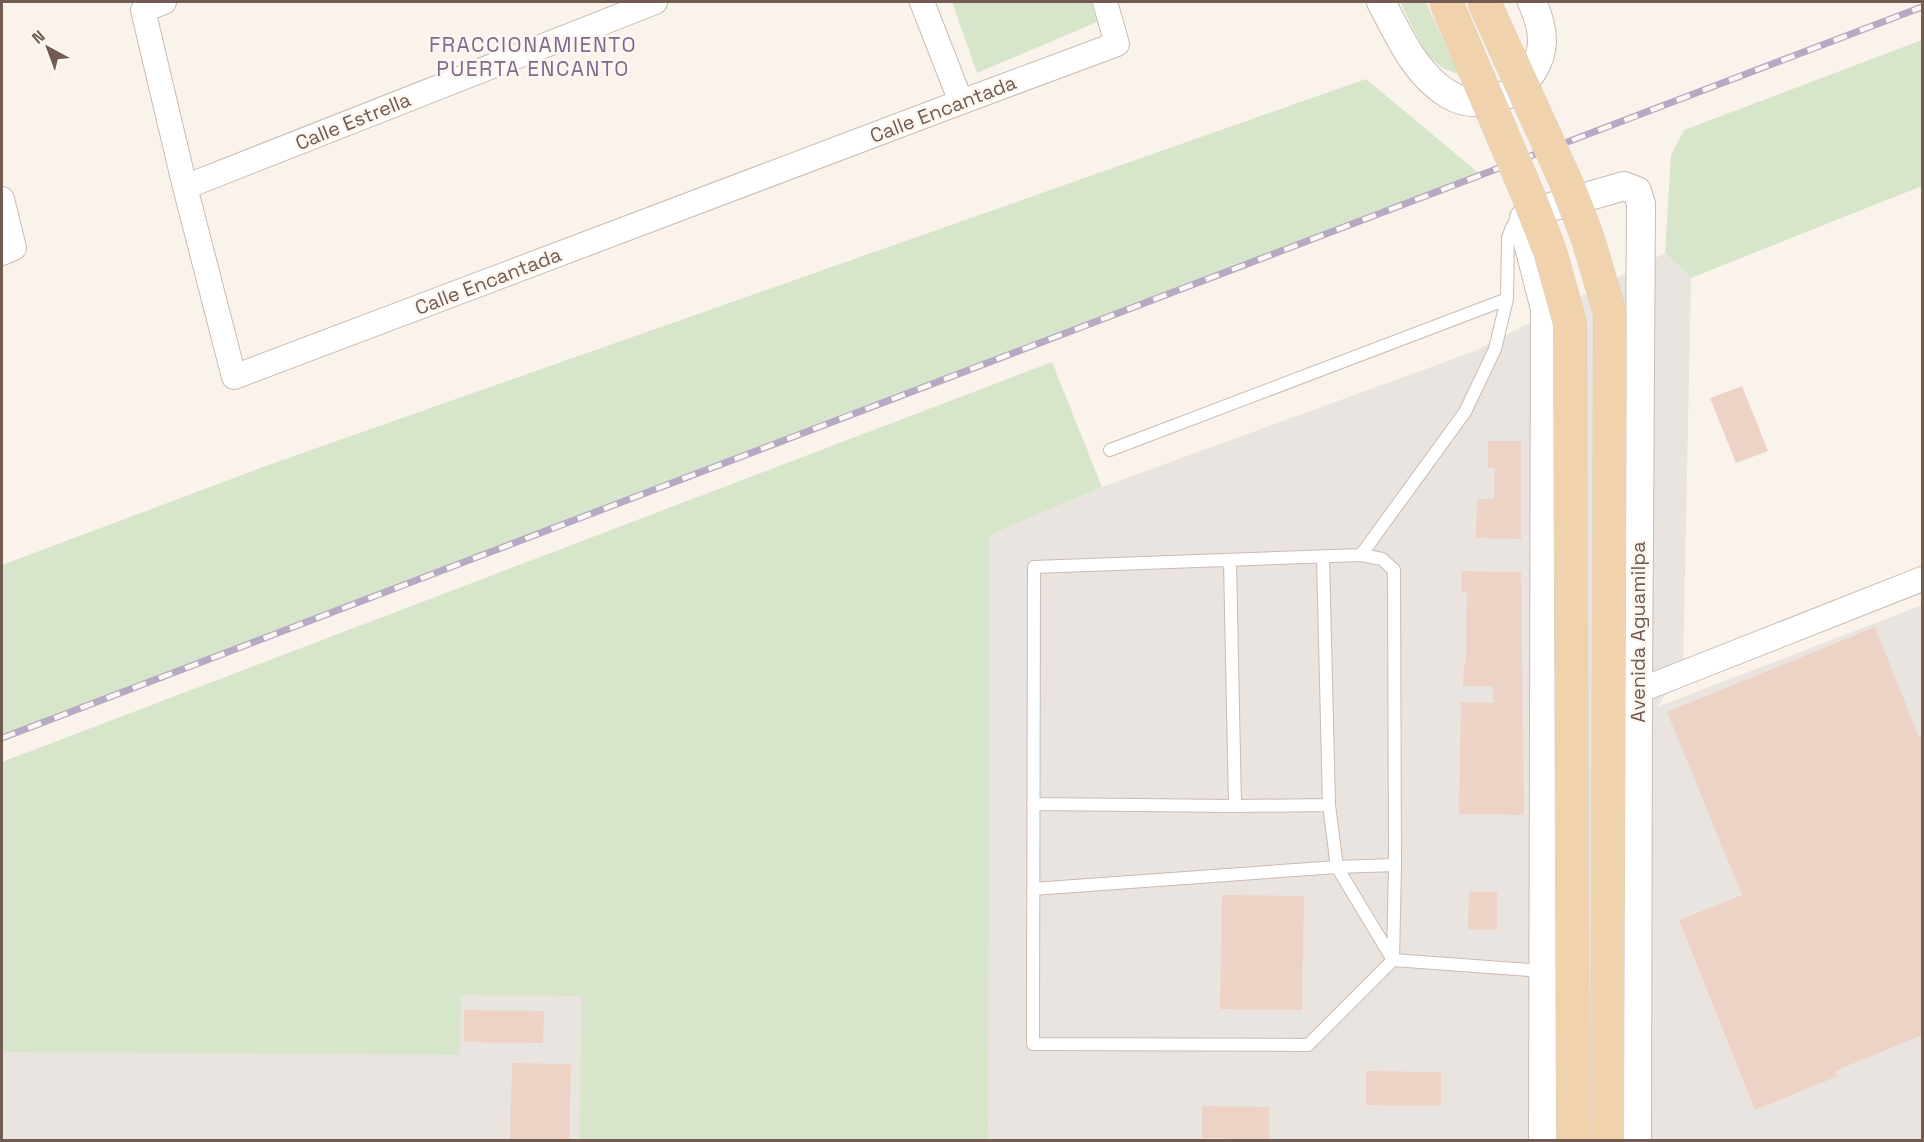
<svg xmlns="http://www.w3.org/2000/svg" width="1924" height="1142" font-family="'Space Grotesk',sans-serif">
<rect width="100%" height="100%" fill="#faf3eb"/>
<!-- industrial -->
<path fill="#eae4e0" d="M1665,253L1691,278L1683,670L1657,707L1922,605V1140H2V910L990,535L1102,487L1475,351Z"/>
<!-- green -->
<path fill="#d7e6ca" d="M952,2H1091L1097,22L977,73Z
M1400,2H1426L1459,75L1441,67L1425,53Z
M1922,40V186L1691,278L1665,253L1671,155L1684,130Z
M1366,79L1481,175L2,736V565L277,462Z
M1052,362L1102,487L990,535L988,1140H580L581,996L461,995L460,1055L2,1052V762Z"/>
<!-- building -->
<path fill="#ecd3c6" d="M1742,386L1768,451L1736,463L1710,398Z
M1488,441H1521V539L1476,538L1477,499H1494L1495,468L1488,467Z
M1462,571L1521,572L1524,815L1459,814L1461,702L1493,703V686H1463L1464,663H1466L1467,592L1461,593Z
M1875,627L1919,737L1922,735V1035L1835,1071L1838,1076L1755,1110L1679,920L1742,895L1667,712Z
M1469,892H1497V930L1468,929Z
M1222,895L1304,896L1302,1010L1220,1009Z
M464,1010L544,1011L543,1043L464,1042Z
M512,1063L571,1064L569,1140H510Z
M1366,1071L1441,1072V1106L1366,1105Z
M1202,1106L1269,1107V1140H1230V1138H1202Z"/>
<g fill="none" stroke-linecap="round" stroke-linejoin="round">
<defs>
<path id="service" d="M1110,450L1507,299
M1361,555L1382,559L1394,570L1395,865L1393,960L1308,1045L1033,1044L1034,567Z
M1361,555L1465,412L1495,349L1507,299L1508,238L1512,227L1522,223
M1323,557L1329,805L1337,867L1393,960L1543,971
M1230,561L1235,806
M1033,804L1235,806L1329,805
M1033,889L1337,867L1395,865"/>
<path id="minor" d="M164,2L143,10L185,187L234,377L961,102L1117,44L1105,2
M922,2L961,102
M185,187L655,2
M2,199L14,248L2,253
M1638,691L1922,579"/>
<path id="tertiary" d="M1381,2C1399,35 1414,73 1448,94C1486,118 1541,86 1542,41C1542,27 1538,15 1532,2
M1543,1140L1545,309L1523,223L1524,218L1530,213L1624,186L1637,191L1641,204L1638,691L1637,1140"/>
</defs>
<!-- service casing -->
<use href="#service" stroke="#cbbbb1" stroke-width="14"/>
<!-- minor casing -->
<use href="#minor" stroke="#cbbbb1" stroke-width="26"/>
<!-- tertiary casing -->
<use href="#tertiary" stroke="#cbbbb1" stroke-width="30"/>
<!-- service -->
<use href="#service" stroke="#fff" stroke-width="12"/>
<!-- minor -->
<use href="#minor" stroke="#fff" stroke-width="24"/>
<!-- tertiary -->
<use href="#tertiary" stroke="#fff" stroke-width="28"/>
<defs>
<path id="rail" d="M2,738L1922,7"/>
</defs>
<!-- rail casing -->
<use href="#rail" stroke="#b6a9c3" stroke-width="7"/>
<!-- rail -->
<use href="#rail" stroke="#fdf7f1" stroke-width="4.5" stroke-dasharray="14" stroke-linecap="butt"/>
<defs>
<path id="primary-bridge" d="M1446,2L1528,195L1550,251L1570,323L1573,1140
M1484,2L1566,182L1587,236L1610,313L1607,1140"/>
</defs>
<!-- primary-bridge casing -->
<use href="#primary-bridge" stroke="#d8d1ce" stroke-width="34" stroke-linecap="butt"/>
<!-- primary-bridge -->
<use href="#primary-bridge" stroke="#f0d3ac" stroke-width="33"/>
</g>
<g text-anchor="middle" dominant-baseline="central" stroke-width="5" stroke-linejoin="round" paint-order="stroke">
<!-- street labels -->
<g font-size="20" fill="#725b51" stroke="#fdf7f1">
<text transform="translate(943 109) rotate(-21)">Calle Encantada</text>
<text transform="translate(353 121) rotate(-22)">Calle Estrella</text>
<text transform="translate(488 281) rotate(-21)">Calle Encantada</text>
<text transform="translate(1638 632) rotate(-90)">Avenida Aguamilpa</text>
</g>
<!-- neighbourhood labels -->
<g font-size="21" letter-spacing="1.5" fill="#7f698d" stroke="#fdf7f1">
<text x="533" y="44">FRACCIONAMIENTO<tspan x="533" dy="24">PUERTA ENCANTO</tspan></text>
</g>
</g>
<!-- border -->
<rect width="1924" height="1142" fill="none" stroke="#725b51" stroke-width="6"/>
<!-- north arrow -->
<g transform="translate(48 48) rotate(319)" stroke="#fdf7f1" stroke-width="4.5" paint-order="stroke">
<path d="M0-4.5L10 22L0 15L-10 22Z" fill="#725b51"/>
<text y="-9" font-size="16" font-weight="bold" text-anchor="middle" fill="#725b51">N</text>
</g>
</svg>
